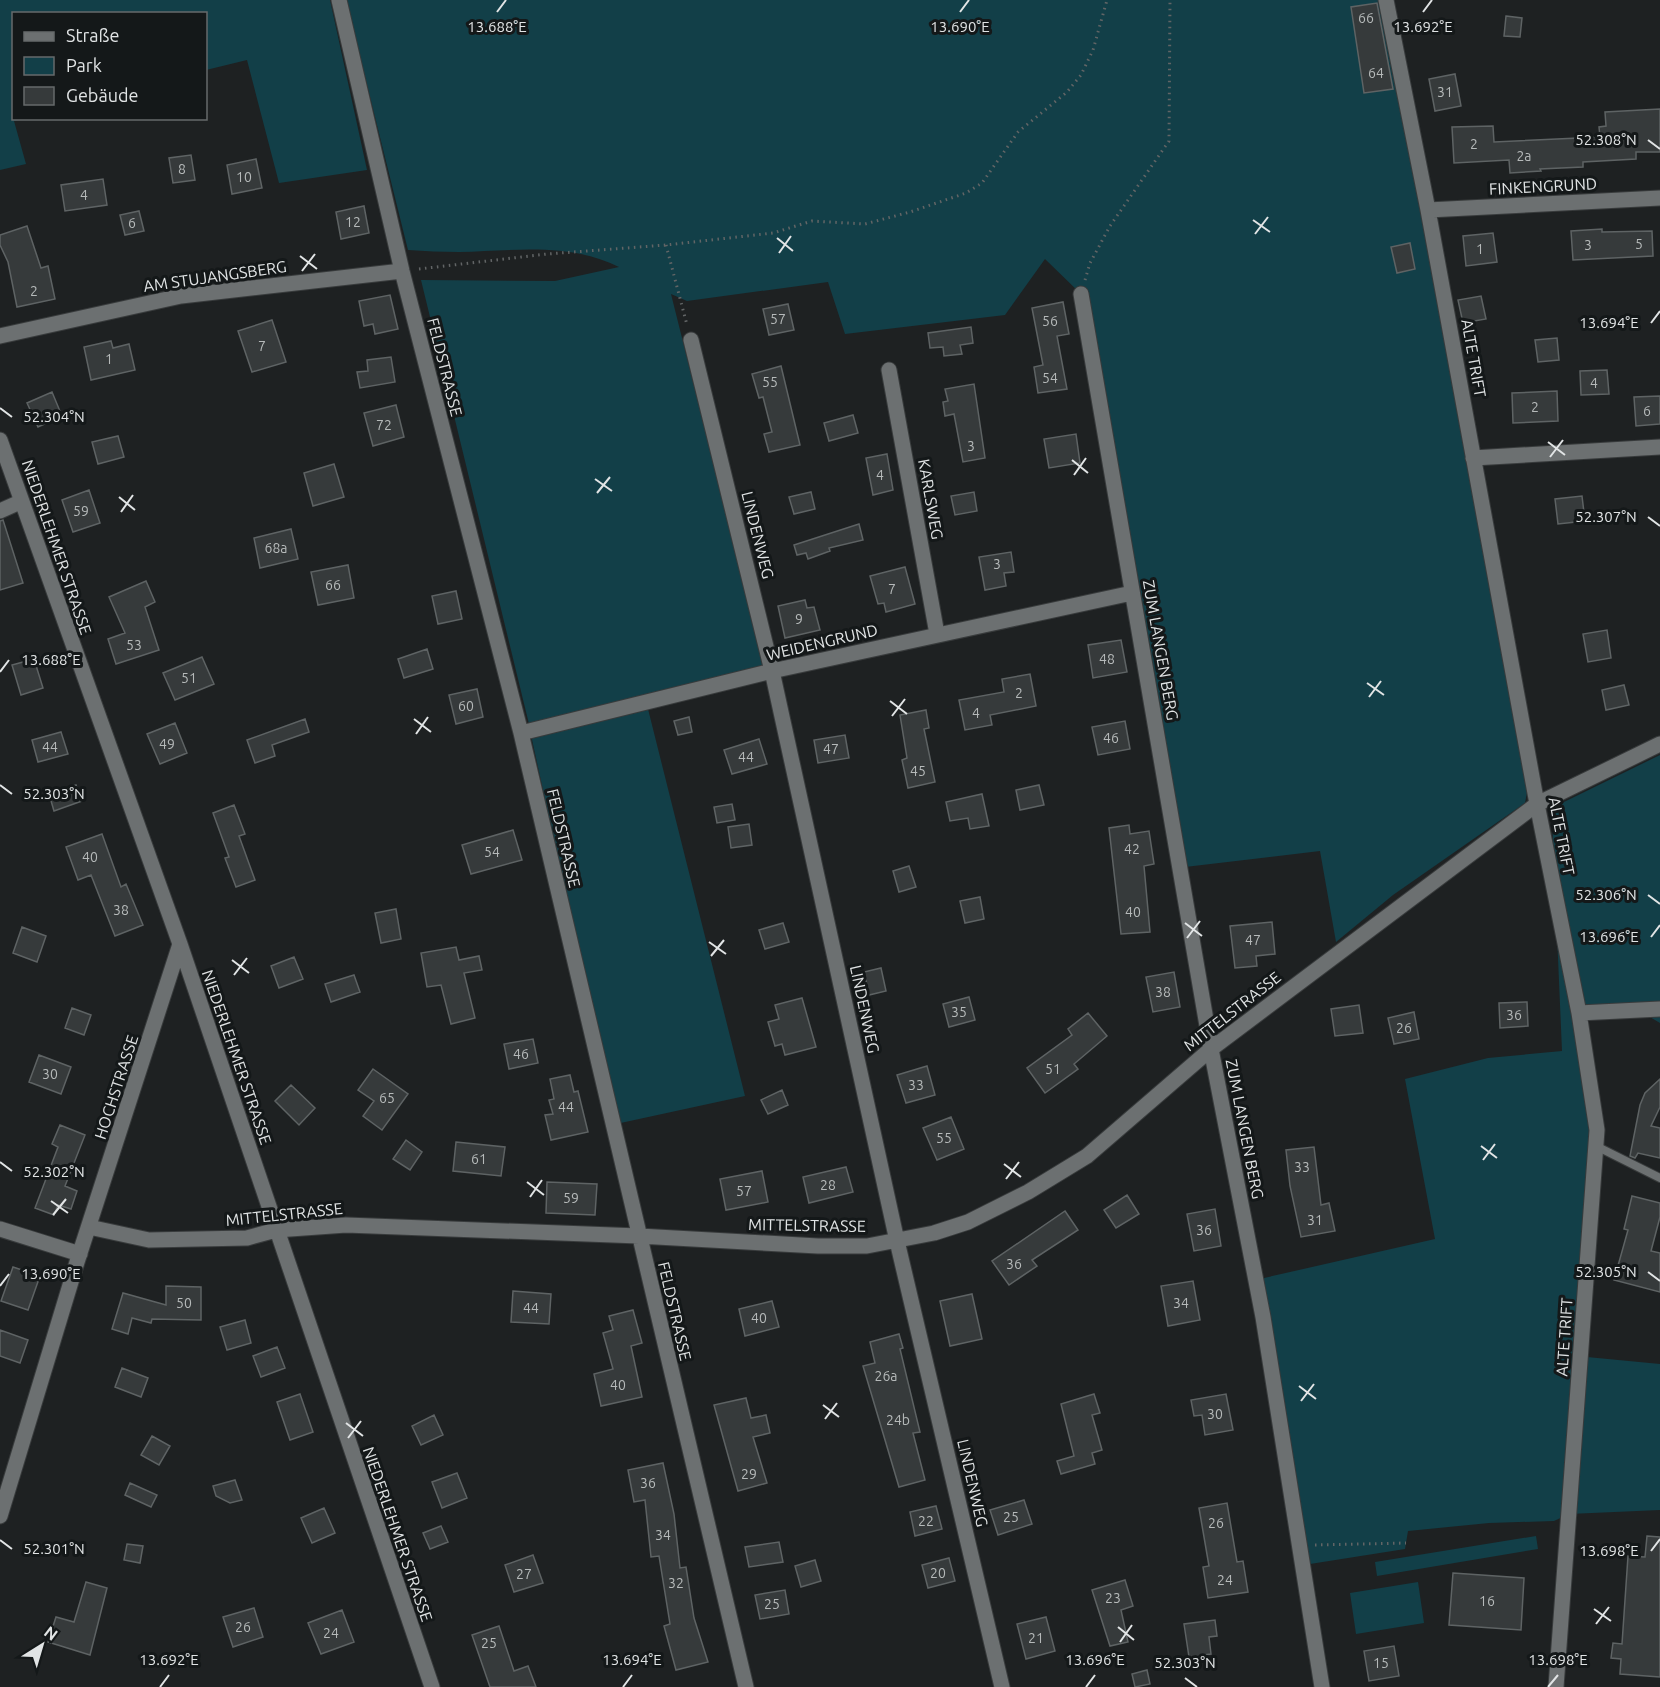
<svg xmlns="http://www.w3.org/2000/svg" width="1660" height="1687" font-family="Ubuntu,sans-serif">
<rect width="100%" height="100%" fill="#1e2122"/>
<!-- green -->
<path fill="#123f48" d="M0,0H330L367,170L279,183L247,60L206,70V14H14V118L24,119L14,121L26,164L0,170Z
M346,0H1386L1528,787L1525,803L1393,895L1336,942L1320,851L1185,867L1081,294L1045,259L1005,315L845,334L828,282L687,301L671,294L764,666L529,724L421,280L555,281L619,267C569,242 513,251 459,252C442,252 425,251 408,250Z
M648,709L745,1096L616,1124L531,735Z
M1660,755V1023L1638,1010L1585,1017L1604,1128L1587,1357L1660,1364V1510L1569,1514L1554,1521L1489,1523L1408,1531L1405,1549L1310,1564L1255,1280L1435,1239L1405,1079L1488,1058L1562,1051L1552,818L1564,802Z
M1536,1536L1538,1549L1377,1576L1375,1562Z
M1418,1582L1424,1623L1356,1634L1350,1593Z"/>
<!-- building -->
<path fill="#363a3b" stroke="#5e6364" stroke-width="1.5" d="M1377,3L1393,89L1364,93L1351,7Z
M1506,16L1522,18L1520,37L1504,36Z
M1455,74L1461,106L1435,111L1429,79Z
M1660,109V152H1636V159L1583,162V167L1540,169L1541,171L1510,173L1509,160L1454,163L1452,127L1493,126L1494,142L1600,137L1599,127L1606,126L1605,112Z
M191,155L195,180L173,183L169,158Z
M256,159L262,188L232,194L227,165Z
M103,179L107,205L65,211L61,185Z
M364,206L369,233L341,239L336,212Z
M139,211L144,231L125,235L120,215Z
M27,226L41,268L48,266L55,299L17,307L8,262L0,245V235Z
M1602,229V232L1652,231L1653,256L1573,260L1571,231Z
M1493,233L1497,262L1466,266L1463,236Z
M1410,243L1415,269L1397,273L1391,247Z
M390,295L398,329L375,334L373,324L364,326L359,301Z
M1481,296L1486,319L1463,323L1458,300Z
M1063,302L1069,334L1057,336L1067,389L1038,393L1034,367L1043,365L1032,308Z
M788,304L794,330L769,335L763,309Z
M272,320L286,362L252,372L238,331Z
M971,327L973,343L960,345L962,354L944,356L943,347L930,348L928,333Z
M1557,338L1559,360L1538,362L1535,340Z
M111,341L113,348L129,344L135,370L91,380L84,347Z
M391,357L395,382L360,388L357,372L368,371L367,360Z
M781,366L800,445L769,452L764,434L772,432L763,397L759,398L752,374Z
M1607,370L1609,394L1581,395L1580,371Z
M974,384L985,458L963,462L954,414L945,416L943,402L948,401L945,389Z
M1557,391L1558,421L1513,423L1512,393Z
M52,392L62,416L38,427L27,403Z
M1660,396V424L1636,426L1634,397Z
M396,405L404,437L373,446L364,413Z
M853,415L858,433L829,441L824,423Z
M1076,434L1080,463L1049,468L1044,439Z
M118,436L124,457L98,464L92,442Z
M887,454L893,490L873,495L866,458Z
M334,464L344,497L313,506L304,473Z
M89,490L100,523L73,532L62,500Z
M811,492L815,509L794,514L789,497Z
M974,492L977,511L955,515L951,496Z
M1582,496L1585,521L1558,524L1555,499Z
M3,520L23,583L0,590V521Z
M859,524L863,540L829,548L830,551L808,559L806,553L797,555L794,545Z
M291,529L298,559L260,568L254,538Z
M1011,552L1014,572L1004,573L1006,586L985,590L979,557Z
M348,565L354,598L318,605L311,572Z
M905,567L915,604L886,612L884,603L878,604L870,576Z
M146,581L155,602L145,607L159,650L116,664L108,639L125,633L109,597Z
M456,591L462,619L438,624L432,596Z
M805,600L807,608L814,607L820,630L785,638L778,606Z
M1607,630L1611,658L1588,662L1583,634Z
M1121,640L1127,672L1093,678L1088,645Z
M427,649L433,669L404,678L398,659Z
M202,657L214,684L175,700L163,673Z
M34,659L43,688L21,695L12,665Z
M1030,674L1036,706L990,715L992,725L965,730L959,700L1004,692L1002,679Z
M1624,685L1629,705L1606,710L1602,690Z
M477,689L483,717L456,724L449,695Z
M926,710L929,728L924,729L935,782L908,788L902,760L907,758L900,715Z
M689,717L692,732L678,735L674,721Z
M305,719L309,732L272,745L275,756L255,763L247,740Z
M1125,721L1130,749L1098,755L1092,727Z
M175,723L187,753L160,764L147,734Z
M61,732L68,754L38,762L32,740Z
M845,735L849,758L818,763L814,740Z
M759,739L767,764L732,774L724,750Z
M76,785L82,801L54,811L49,794Z
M1039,785L1044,805L1020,810L1016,790Z
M982,794L989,826L970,829L968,818L950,821L946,802Z
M732,804L735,820L717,823L714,807Z
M234,805L245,834L239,836L255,880L236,887L225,858L229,857L213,813Z
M749,824L752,845L731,848L728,827Z
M1129,825L1130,834L1149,831L1154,864L1144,866L1150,932L1121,934L1109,828Z
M513,830L522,860L471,874L462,845Z
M102,834L121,887L126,884L143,925L115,936L91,875L78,880L66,847Z
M909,866L916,887L899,892L893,871Z
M980,897L984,919L965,923L960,901Z
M396,909L401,939L381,943L375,913Z
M1272,922L1275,954L1256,956L1257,966L1235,968L1230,926Z
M783,923L789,942L765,949L759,930Z
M22,927L46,936L37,962L13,953Z
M456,947L459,960L479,956L482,970L464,973L475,1018L451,1024L441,985L427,987L421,953Z
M294,957L303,979L279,988L271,966Z
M881,968L886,991L869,995L864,972Z
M1174,972L1180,1007L1153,1012L1146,977Z
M354,975L360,992L331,1002L325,984Z
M969,997L975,1020L949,1027L943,1004Z
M802,998L816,1047L785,1055L782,1044L775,1046L768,1022L779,1019L775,1005Z
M1527,1002L1528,1026L1500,1028L1499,1003Z
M1359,1005L1363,1033L1335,1036L1331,1009Z
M72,1008L91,1015L84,1035L65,1028Z
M1414,1012L1419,1039L1394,1044L1388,1018Z
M1088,1013L1107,1036L1074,1064L1078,1069L1045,1093L1027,1068L1072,1035L1068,1029Z
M533,1039L538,1063L509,1069L504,1044Z
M39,1055L71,1067L61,1094L29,1082Z
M927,1066L935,1095L906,1103L897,1075Z
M373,1069L408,1094L382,1130L363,1116L374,1101L358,1090Z
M570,1075L574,1092L578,1091L588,1132L551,1140L545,1115L553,1114L549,1100L554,1099L550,1079Z
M1660,1079V1107L1651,1126L1660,1128V1158L1638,1153L1635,1158L1630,1156L1640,1105L1645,1093Z
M291,1085L315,1108L299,1125L275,1101Z
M782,1090L788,1105L768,1114L761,1100Z
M951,1117L964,1149L937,1160L923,1128Z
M60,1125L85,1135L65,1186L77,1191L71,1209L58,1205L54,1215L35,1208L58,1147L52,1144Z
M406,1140L422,1152L410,1170L393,1159Z
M456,1142L505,1147L501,1176L453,1171Z
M1314,1147L1321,1205L1329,1203L1335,1231L1301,1237L1290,1186L1286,1150Z
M846,1167L853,1192L809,1203L803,1177Z
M762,1171L768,1202L726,1210L720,1179Z
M547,1182L597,1184L595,1215L546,1213Z
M1127,1195L1139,1214L1116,1228L1104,1210Z
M1632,1196L1660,1203V1217L1651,1251L1660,1253V1292L1614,1280L1628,1230L1624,1229Z
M1215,1209L1221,1246L1194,1251L1187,1214Z
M1065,1211L1078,1230L1032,1260L1037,1266L1009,1285L992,1261Z
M13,1267L40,1276L28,1310L1,1301Z
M1193,1281L1200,1320L1168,1326L1161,1286Z
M166,1286L201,1287V1320L152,1319L151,1323L132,1318L128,1334L112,1329L123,1293L166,1305Z
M513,1291L551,1294L549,1324L511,1322Z
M972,1294L982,1339L950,1346L940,1301Z
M772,1301L779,1327L745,1336L739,1309Z
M633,1310L642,1343L631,1346L642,1397L601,1406L594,1374L613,1369L603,1333L613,1330L609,1316Z
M245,1320L251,1343L227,1350L220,1327Z
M0,1330L28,1340L20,1363L0,1356Z
M899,1334L903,1348L900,1349L920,1432L913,1433L925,1480L899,1487L863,1366L875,1363L870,1342Z
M277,1347L285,1368L261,1377L253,1356Z
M122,1368L148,1378L141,1397L115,1387Z
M300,1394L313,1432L290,1440L277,1402Z
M1094,1394L1100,1413L1092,1415L1102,1450L1092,1453L1095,1464L1061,1474L1057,1461L1074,1456L1061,1404Z
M1226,1394L1233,1430L1205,1435L1202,1415L1194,1416L1191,1400Z
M746,1398L751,1418L766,1415L770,1433L753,1437L767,1483L738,1491L714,1405Z
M434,1415L443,1435L421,1445L412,1426Z
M152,1436L170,1446L159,1465L141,1455Z
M663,1463L674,1514L680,1568L686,1567L694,1618L708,1662L676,1670L664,1626L670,1624L659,1556L651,1557L645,1500L634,1502L628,1470Z
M457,1473L467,1498L442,1508L432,1482Z
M235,1480L242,1500L230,1503L216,1496L213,1486Z
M130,1483L157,1495L151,1507L125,1495Z
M1024,1500L1032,1524L998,1535L990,1510Z
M1227,1503L1237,1562L1243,1561L1248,1592L1208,1598L1203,1567L1209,1566L1199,1508Z
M936,1506L942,1529L915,1536L910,1512Z
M324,1508L335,1533L312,1543L301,1518Z
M441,1526L448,1542L430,1549L423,1533Z
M1647,1536L1660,1537V1677L1620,1674L1621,1659L1611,1658L1613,1643L1622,1644L1628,1556L1645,1557Z
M779,1542L783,1562L749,1567L745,1547Z
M127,1544L143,1546L140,1563L124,1560Z
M533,1555L543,1583L514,1592L505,1565Z
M949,1558L955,1581L928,1588L922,1565Z
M815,1560L821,1581L801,1587L795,1566Z
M1453,1573L1524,1578L1521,1630L1449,1625Z
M1125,1580L1133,1606L1121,1610L1128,1642L1110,1646L1092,1590Z
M86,1582L107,1588L90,1655L48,1642L56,1617L74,1622Z
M785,1590L789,1614L760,1619L755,1595Z
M254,1608L263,1637L233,1647L223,1617Z
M342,1610L354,1642L321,1654L308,1623Z
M1046,1617L1055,1651L1026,1659L1017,1624Z
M1215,1620L1217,1636L1209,1637L1211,1654L1189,1657L1184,1624Z
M499,1626L514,1671L528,1666L536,1687H490L472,1635Z
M1394,1646L1399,1676L1369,1681L1364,1651Z
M1147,1670L1150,1684L1135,1687L1132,1674Z"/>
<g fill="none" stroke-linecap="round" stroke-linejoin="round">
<defs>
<path id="lane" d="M1596,1146L1660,1178"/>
<path id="street" d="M339,0L402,271L521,733L746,1687
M1386,0L1428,210L1537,804L1579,1013L1597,1130L1556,1687
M1428,210L1660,198
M1081,294L1211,1049L1263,1317L1322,1687
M0,336L181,296L402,271
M691,340L772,671L897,1241L1002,1687
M889,370L937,634
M0,440L180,944L432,1687
M1473,458L1660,447
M0,511L20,502
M521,733L772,671L1132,593
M1579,1013L1660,1009
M89,1227L149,1240L247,1238L276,1230L346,1225L639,1236L818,1246H867L934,1233L968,1222L1028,1192L1087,1156L1211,1049L1537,804L1660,744
M0,1229L80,1254
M0,1516L77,1262L180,944"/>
</defs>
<!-- lane casing -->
<use href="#lane" stroke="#383b3c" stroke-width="10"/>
<!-- street casing -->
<use href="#street" stroke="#383b3c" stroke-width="17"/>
<!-- path -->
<path stroke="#626566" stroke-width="3" stroke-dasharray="1.5 4.5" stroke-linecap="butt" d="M666,245L687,325
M419,269L547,254L666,245L773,233L812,221L865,224L910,212L966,193L982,183L1018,132L1067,92L1081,75L1093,50L1107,0
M1085,280L1090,263L1110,226L1169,141L1170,0
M1315,1545L1406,1543"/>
<!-- lane -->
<use href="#lane" stroke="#6c7071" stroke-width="8"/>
<!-- street -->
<use href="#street" stroke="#6c7071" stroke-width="15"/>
</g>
<!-- ticks -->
<path fill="none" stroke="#e1e4e5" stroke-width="2" d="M497,12L506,0M960,12L969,0M1423,12L1432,0M1648,140L1660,149M1253,220L1270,232M1255,234L1268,217M777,238L793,251M779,253L791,236M300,256L317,269M302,271L315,254M1651,323L1660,311M0,408L12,417M1548,442L1565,455M1550,457L1563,440M1072,460L1088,473M1074,475L1086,458M595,479L612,491M597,493L610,477M119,497L135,510M121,512L133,495M1648,517L1660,526M0,672L9,660M1367,683L1384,695M1369,697L1381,681M890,701L907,714M892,716L905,699M414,719L431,732M416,734L428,717M0,785L12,794M1648,895L1660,904M1185,923L1202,936M1651,937L1660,925M1187,938L1200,921M709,942L726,954M711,956L724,940M232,960L249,973M234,975L247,958M1481,1146L1497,1158M1483,1160L1495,1144M0,1162L12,1171M1004,1164L1021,1177M1006,1179L1019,1162M527,1182L544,1195M530,1197L542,1180M51,1201L68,1213M53,1215L66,1199M1648,1272L1660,1281M0,1286L9,1274M1299,1386L1316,1399M1301,1401L1314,1384M823,1405L839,1417M825,1419L837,1403M346,1423L363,1436M348,1438L361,1421M0,1540L12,1549M1651,1551L1660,1539M1594,1609L1611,1621M1596,1624L1609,1607M1118,1627L1134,1640M1120,1642L1132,1625M1185,1678L1197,1687M160,1687L169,1675M623,1687L632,1675M1086,1687L1095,1675M1548,1687L1558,1675"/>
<g text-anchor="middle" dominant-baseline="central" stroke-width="6" stroke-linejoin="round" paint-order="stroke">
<!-- number labels -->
<g font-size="14" fill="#b6baba">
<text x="1366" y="18">66</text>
<text x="1376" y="73">64</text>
<text x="1445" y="92">31</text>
<text x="1474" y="144">2</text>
<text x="1524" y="156">2a</text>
<text x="182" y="169">8</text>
<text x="244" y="177">10</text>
<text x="84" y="195">4</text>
<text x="353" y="222">12</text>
<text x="132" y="223">6</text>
<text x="1639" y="244">5</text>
<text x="1588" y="245">3</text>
<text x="1480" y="249">1</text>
<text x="34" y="291">2</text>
<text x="778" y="319">57</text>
<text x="1050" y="321">56</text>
<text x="262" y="346">7</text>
<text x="109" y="359">1</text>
<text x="1050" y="378">54</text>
<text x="770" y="382">55</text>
<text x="1594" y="383">4</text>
<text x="1535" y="407">2</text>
<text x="1647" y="411">6</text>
<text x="384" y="425">72</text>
<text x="971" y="446">3</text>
<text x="880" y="475">4</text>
<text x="81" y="511">59</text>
<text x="276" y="548">68a</text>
<text x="997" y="564">3</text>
<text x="333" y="585">66</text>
<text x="892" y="589">7</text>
<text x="799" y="619">9</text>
<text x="134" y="645">53</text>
<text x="1107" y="659">48</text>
<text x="189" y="678">51</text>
<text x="1019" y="693">2</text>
<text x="466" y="706">60</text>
<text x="976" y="713">4</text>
<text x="1111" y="738">46</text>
<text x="167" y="744">49</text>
<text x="50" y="747">44</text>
<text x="831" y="749">47</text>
<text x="746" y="757">44</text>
<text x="918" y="771">45</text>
<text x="1132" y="849">42</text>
<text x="492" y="852">54</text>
<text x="90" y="857">40</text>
<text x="121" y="910">38</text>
<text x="1133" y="912">40</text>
<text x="1253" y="940">47</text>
<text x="1163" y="992">38</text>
<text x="959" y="1012">35</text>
<text x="1514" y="1015">36</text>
<text x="1404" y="1028">26</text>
<text x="521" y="1054">46</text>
<text x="1053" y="1069">51</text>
<text x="50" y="1074">30</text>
<text x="916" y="1085">33</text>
<text x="387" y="1098">65</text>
<text x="566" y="1107">44</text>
<text x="944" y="1138">55</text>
<text x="479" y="1159">61</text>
<text x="1302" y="1167">33</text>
<text x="828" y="1185">28</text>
<text x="744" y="1191">57</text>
<text x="571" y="1198">59</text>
<text x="1315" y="1220">31</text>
<text x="1204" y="1230">36</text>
<text x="1014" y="1264">36</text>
<text x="184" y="1303">50</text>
<text x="1181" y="1303">34</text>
<text x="531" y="1308">44</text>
<text x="759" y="1318">40</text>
<text x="886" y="1376">26a</text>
<text x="618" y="1385">40</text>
<text x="1215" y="1414">30</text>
<text x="898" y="1420">24b</text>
<text x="749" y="1474">29</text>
<text x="648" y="1483">36</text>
<text x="1011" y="1517">25</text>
<text x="926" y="1521">22</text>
<text x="1216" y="1523">26</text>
<text x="663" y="1535">34</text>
<text x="938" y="1573">20</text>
<text x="524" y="1574">27</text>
<text x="1225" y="1580">24</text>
<text x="676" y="1583">32</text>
<text x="1113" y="1598">23</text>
<text x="1487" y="1601">16</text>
<text x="772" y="1604">25</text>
<text x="243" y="1627">26</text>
<text x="331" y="1633">24</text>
<text x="1036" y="1638">21</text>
<text x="489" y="1643">25</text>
<text x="1381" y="1663">15</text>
</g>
<!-- street labels -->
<g font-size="16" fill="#e1e4e5" stroke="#141819">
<text transform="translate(1543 186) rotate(-3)">FINKENGRUND</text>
<text transform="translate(215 276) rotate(-8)">AM STUJANGSBERG</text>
<text transform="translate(1474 358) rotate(80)">ALTE TRIFT</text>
<text transform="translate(445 367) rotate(76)">FELDSTRASSE</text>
<text transform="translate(931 499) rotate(80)">KARLSWEG</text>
<text transform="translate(758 535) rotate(76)">LINDENWEG</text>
<text transform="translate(57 547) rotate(71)">NIEDERLEHMER STRASSE</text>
<text transform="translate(822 642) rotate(-13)">WEIDENGRUND</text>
<text transform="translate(1161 650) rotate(80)">ZUM LANGEN BERG</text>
<text transform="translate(1562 836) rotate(79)">ALTE TRIFT</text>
<text transform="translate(564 838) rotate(77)">FELDSTRASSE</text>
<text transform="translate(865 1009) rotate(78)">LINDENWEG</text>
<text transform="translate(1232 1011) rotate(-38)">MITTELSTRASSE</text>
<text transform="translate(237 1057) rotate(71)">NIEDERLEHMER STRASSE</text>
<text transform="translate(116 1087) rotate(-72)">HOCHSTRASSE</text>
<text transform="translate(1245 1129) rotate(79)">ZUM LANGEN BERG</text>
<text transform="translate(284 1214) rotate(-6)">MITTELSTRASSE</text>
<text transform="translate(807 1225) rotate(1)">MITTELSTRASSE</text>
<text transform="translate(675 1311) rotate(77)">FELDSTRASSE</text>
<text transform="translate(1564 1337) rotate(-86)">ALTE TRIFT</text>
<text transform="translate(973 1483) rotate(77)">LINDENWEG</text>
<text transform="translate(398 1534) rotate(71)">NIEDERLEHMER STRASSE</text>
</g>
</g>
<g font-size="15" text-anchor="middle" fill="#e1e4e5" stroke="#141819" stroke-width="6" stroke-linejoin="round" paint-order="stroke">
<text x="497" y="32">13.688°E</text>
<text x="960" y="32">13.690°E</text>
<text x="1423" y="32">13.692°E</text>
<text x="1606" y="145">52.308°N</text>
<text x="1609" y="328">13.694°E</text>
<text x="54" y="422">52.304°N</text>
<text x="1606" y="522">52.307°N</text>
<text x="51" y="665">13.688°E</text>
<text x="54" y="799">52.303°N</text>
<text x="1606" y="900">52.306°N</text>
<text x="1609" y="942">13.696°E</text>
<text x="54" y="1177">52.302°N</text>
<text x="1606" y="1277">52.305°N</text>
<text x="51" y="1279">13.690°E</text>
<text x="54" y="1554">52.301°N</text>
<text x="1609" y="1556">13.698°E</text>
<text x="169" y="1665">13.692°E</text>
<text x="632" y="1665">13.694°E</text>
<text x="1095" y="1665">13.696°E</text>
<text x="1558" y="1665">13.698°E</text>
<text x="1185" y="1668">52.303°N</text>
</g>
<!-- legend -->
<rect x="12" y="12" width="195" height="108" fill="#141819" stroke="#666a6b" stroke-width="1.5"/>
<rect x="24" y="32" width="30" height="9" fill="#6c7071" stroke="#666a6b" stroke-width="1.5"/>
<text x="66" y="42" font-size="18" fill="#e1e4e5">Straße</text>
<rect x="24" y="57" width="30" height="18" fill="#123f48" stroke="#666a6b" stroke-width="1.5"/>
<text x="66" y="72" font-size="18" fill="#e1e4e5">Park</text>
<rect x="24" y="87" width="30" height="18" fill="#363a3b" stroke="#666a6b" stroke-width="1.5"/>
<text x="66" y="102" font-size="18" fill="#e1e4e5">Gebäude</text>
<!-- north arrow -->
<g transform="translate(42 1645) rotate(37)" stroke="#141819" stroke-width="4.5" paint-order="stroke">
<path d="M0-4.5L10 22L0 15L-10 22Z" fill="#e1e4e5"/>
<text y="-9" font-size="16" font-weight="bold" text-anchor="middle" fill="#e1e4e5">N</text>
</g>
</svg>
